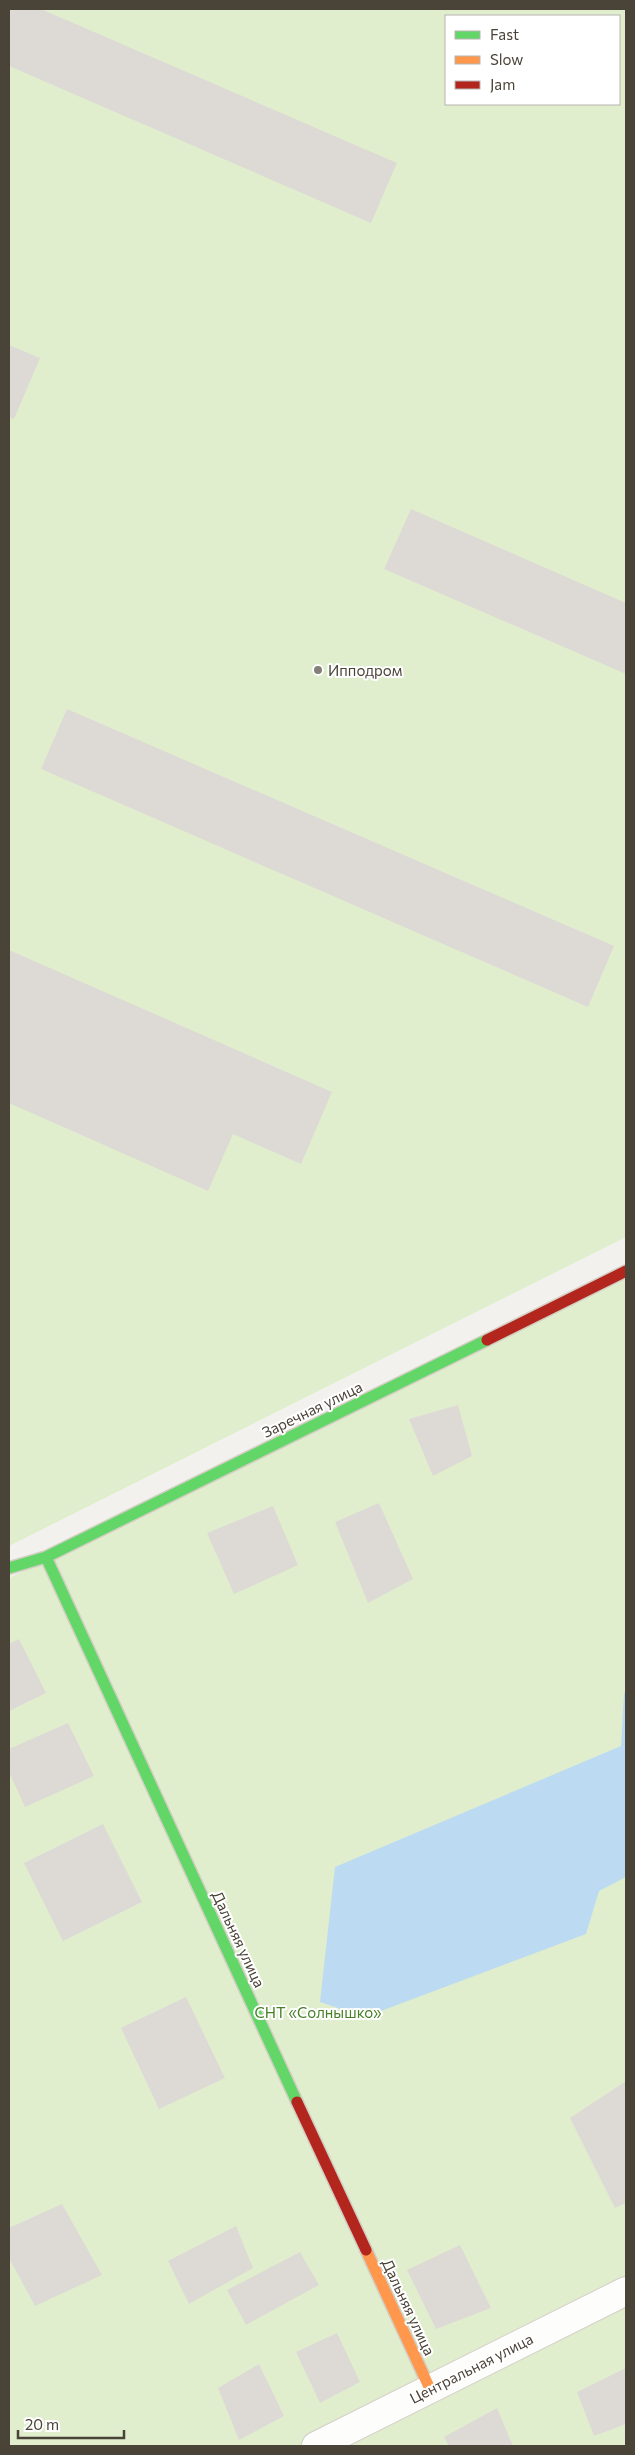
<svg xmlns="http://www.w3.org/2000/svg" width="635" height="2455" font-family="Commissioner,sans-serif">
<rect width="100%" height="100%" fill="#f3f1ed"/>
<!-- green -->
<path fill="#e0eecd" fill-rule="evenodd" d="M9,9H626V1237L9,1546ZM446,16H619V104H446Z
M626,1272V2446H9V1578Z"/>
<!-- water -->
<path fill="#bcdbf2" d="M626,1692V1877L599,1891L586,1934L365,2017L320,2002L335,1867L621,1746L624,1693Z"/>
<!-- building -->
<path fill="#dddad5" d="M9,9H41L397,163L371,223L9,66Z
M9,345L40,358L14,419L9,417Z
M411,509L626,603V674L384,569Z
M67,709L614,946L588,1007L41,769Z
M9,950L332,1092L301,1164L233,1134L208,1191L9,1103Z
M458,1405L472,1456L433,1476L409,1419Z
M379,1503L413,1579L368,1603L335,1522Z
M273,1506L298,1565L234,1594L207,1533Z
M19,1639L46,1693L9,1711V1644Z
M68,1723L94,1776L25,1807L9,1772V1749Z
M103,1824L142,1902L63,1941L24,1863Z
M186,1997L225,2078L159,2109L121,2028Z
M626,2081V2203L615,2208L570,2118Z
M62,2204L102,2275L35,2306L9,2258V2228Z
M236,2226L253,2268L189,2304L168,2261Z
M460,2245L491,2308L436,2329L407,2270Z
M300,2252L319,2285L246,2325L227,2290Z
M337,2333L360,2382L320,2403L296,2352Z
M259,2364L284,2416L239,2440L218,2388Z
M626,2368V2424L594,2436L577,2392Z
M497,2408L513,2446H449L444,2437Z"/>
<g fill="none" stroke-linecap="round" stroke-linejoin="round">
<defs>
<path id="street" d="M316,2446L626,2291"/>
<path id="fast" d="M46,1557L297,2102
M9,1568L46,1557L487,1340"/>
<path id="slow" d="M366,2250L430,2389"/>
<path id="jam" d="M487,1340L626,1271
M297,2102L366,2250"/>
</defs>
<!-- street casing -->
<use href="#street" stroke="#d1cfca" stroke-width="30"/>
<!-- fast casing -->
<use href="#fast" stroke="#d3cec4" stroke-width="14"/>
<!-- slow casing -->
<use href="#slow" stroke="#d3cec4" stroke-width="14"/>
<!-- jam casing -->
<use href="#jam" stroke="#d3cec4" stroke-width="14"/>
<!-- street -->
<use href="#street" stroke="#fdfdfc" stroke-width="28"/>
<!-- fast -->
<use href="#fast" stroke="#63d668" stroke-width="11"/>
<!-- slow -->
<use href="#slow" stroke="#ff974d" stroke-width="11"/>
<!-- jam -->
<use href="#jam" stroke="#b3261e" stroke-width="11"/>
</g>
<!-- markers -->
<circle fill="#858077" stroke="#fff" stroke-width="2" cx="318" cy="670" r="5"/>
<g text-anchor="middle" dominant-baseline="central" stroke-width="4" stroke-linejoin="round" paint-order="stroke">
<!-- poi labels -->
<g font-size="15" fill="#4a4338" stroke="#fff" text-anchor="start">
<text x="328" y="670">Ипподром</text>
</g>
<!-- street labels -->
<g font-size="15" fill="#4a4338" stroke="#fff">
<text transform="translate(312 1409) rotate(-26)">Заречная улица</text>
<text transform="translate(239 1939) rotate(65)">Дальняя улица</text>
<text transform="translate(409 2307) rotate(65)">Дальняя улица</text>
<text transform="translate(471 2368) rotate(-27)">Центральная улица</text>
</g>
<!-- park labels -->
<g font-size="15" fill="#478027" stroke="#fff">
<text x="318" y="2012">СНТ «Солнышко»</text>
</g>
</g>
<!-- border -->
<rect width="635" height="2455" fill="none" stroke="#4a4338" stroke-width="20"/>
<!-- legend -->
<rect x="445" y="15" width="175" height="90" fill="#ffffff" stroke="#b7b4af"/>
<rect x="455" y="31" width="25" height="8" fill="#63d668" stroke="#b7b4af"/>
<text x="490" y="40" font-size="15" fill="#4a4338">Fast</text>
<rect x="455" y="56" width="25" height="8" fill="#ff974d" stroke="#b7b4af"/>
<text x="490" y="65" font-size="15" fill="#4a4338">Slow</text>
<rect x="455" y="81" width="25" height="8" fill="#b3261e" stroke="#b7b4af"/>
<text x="490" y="90" font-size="15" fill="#4a4338">Jam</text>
<!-- scale -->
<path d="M18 2430v8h106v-8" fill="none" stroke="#4a4338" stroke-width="2.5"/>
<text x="25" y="2430" font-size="15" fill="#4a4338" stroke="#ffffff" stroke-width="4" paint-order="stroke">20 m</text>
</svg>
